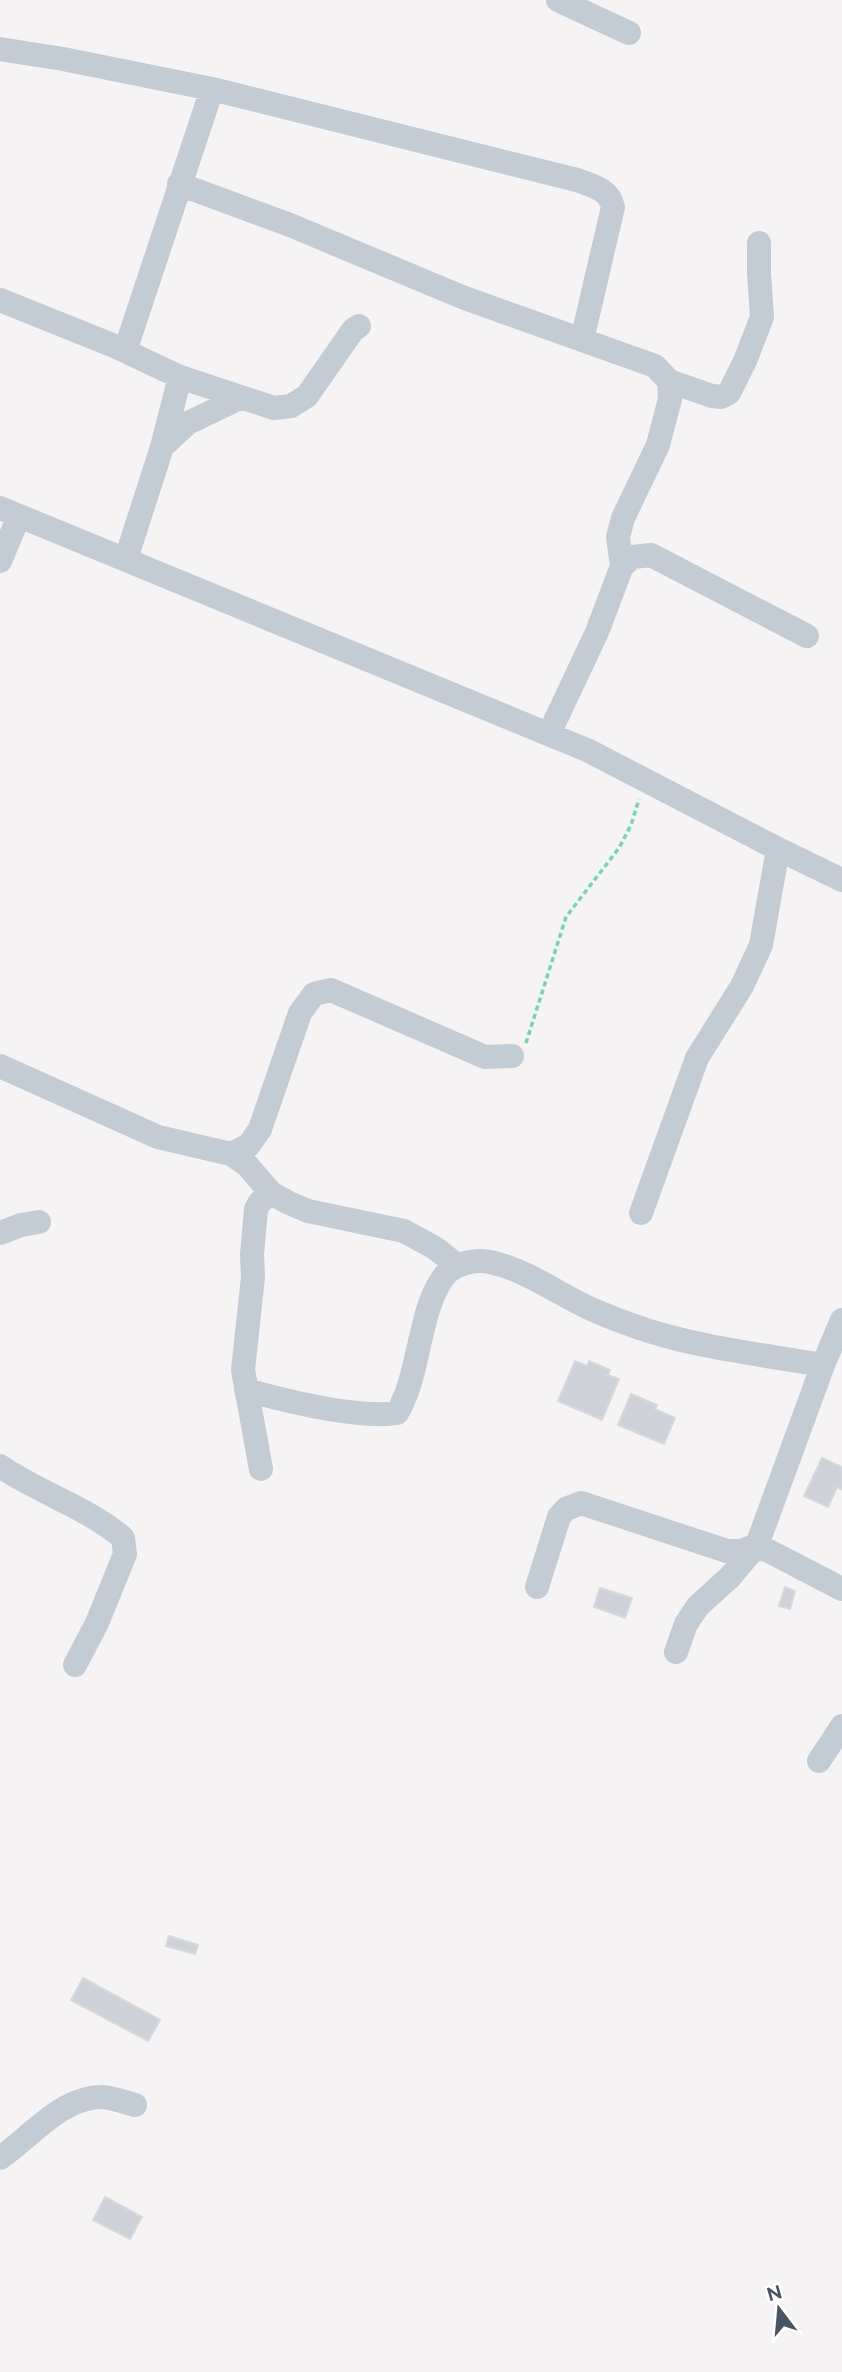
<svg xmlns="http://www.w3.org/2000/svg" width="842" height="2372" font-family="Raleway,sans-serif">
<rect width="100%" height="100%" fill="#f5f3f3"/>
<!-- building -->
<path fill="#ced1d8" stroke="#d6d8de" stroke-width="2" d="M575,1361L587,1366L589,1361L610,1370L608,1375L619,1379L602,1420L558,1401Z
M631,1394L657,1405L655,1409L675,1418L664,1444L618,1425Z
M822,1458L842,1467V1486L841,1489L837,1487L828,1507L804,1496Z
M785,1587L795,1591L790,1609L779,1606Z
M600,1588L632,1598L625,1618L594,1607Z
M169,1936L198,1945L195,1954L166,1946Z
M83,1978L160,2020L148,2041L71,2000Z
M105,2197L142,2217L130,2239L93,2220Z"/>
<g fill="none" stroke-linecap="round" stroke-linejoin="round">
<!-- path -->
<path stroke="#76d4ae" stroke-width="3.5" stroke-dasharray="5 3.5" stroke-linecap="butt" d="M526,1043L566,917L619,848L631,825L639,799"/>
<!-- minor -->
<path stroke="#c3cbd5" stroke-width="24" d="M558,0L629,33
M0,49L63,59L212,89L577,180C593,186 609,189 613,207L582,340
M179,184L290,225L462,297L655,366L669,381L670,399L658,445L623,518L618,537L622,566
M0,300L112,345L180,377L274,408L291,406L307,396L353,330L359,326
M125,351L212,89
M669,381L712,396L721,397L729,393L745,361L762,317L759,273V243
M163,446L188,423L240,398
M0,508L587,750L778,849L842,880
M126,559L162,447L180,377
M0,561L19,516
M549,734L597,632L622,566L633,557L651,555L807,636
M0,1066L158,1137L231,1154L247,1165L271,1193L289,1203L308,1211L404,1231L435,1248L458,1266
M231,1154L249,1145L260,1129L300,1013L314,994L331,990L485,1057L512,1056
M641,1213L697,1058L742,986L761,945L778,849
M0,1233L21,1225L39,1222
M246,1390C286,1401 356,1419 397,1413C421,1374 418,1307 446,1274C456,1263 476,1259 490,1262C527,1270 558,1294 591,1309C609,1317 628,1324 646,1330C702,1348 764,1355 823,1365
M0,1466C39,1493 87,1507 123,1538L125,1554L97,1623L75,1665
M261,1469L243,1370L253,1277L252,1254L256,1209L260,1202L271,1193
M537,1587L559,1517L566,1509L581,1503L727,1551H741L757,1545L842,1589
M676,1652L686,1624L698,1606L730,1577L757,1545L823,1365L842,1320
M819,1761L842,1726
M0,2158C31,2137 62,2096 103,2097C113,2098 125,2102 135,2105"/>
</g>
<!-- north arrow -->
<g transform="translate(779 2309) rotate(344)" stroke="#ffffff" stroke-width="5" paint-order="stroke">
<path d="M0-5L12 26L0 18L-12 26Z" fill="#495462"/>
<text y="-10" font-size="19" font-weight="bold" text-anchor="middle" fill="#495462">N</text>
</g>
</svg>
